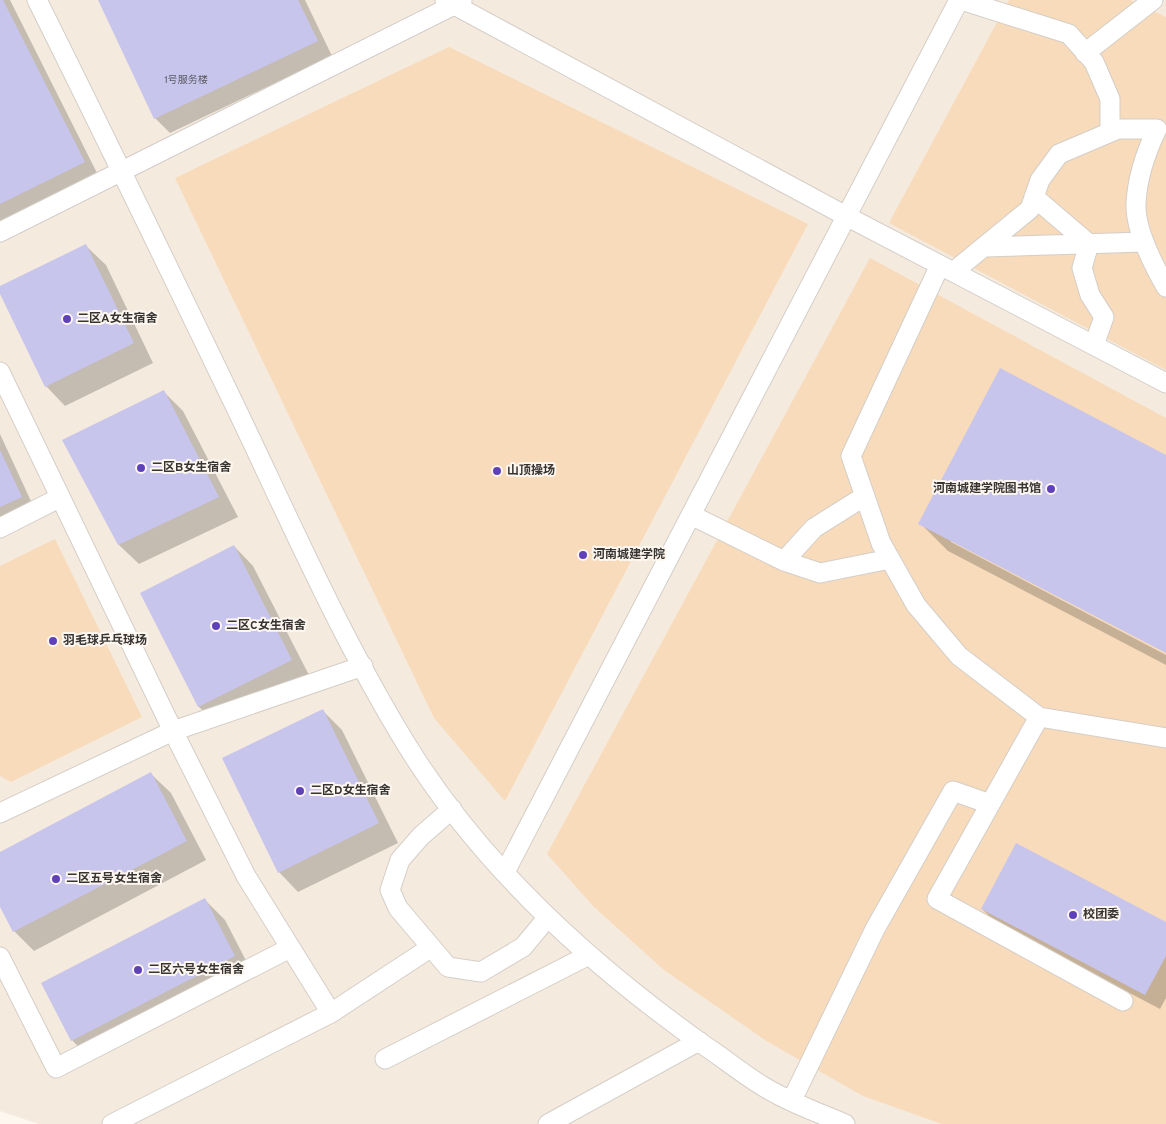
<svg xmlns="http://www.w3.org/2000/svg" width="1166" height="1124" font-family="Overpass,'Noto Sans SC',sans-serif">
<rect width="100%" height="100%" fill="#fdf7f0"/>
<!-- built -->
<path fill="#f5eade" d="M0,0H1166V1124H39L0,1111Z"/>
<!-- green -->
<path fill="#f7dbbb" d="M1009,0H1130L1166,17V370L889,223Z
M449,47L808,224L505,801L434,718L175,178Z
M870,258L1166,418V1124H942L863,1096L768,1042L664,970L594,907L547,854Z
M55,539L142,717L11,782L0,776V566Z"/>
<!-- shadow -->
<path fill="#0003" d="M0,0H10L99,177L0,227Z
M99,0H305L332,56L170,133L155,118Z
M86,246L106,265L153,363L65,406L46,386L0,288Z
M164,392L183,411L238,517L139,564L119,545L64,441Z
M0,434L36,512L0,529Z
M1166,456V652L951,539V542L1166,655V665L948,551L920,523Z
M234,546L253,566L311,679L219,726L199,707L142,594Z
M322,710L342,730L398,843L298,892L279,872Z
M151,774L171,793L206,860L34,951L14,931L0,904V853Z
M205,900L225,920L254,976L91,1060L72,1040Z
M982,909L1166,923V998L1160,1009L997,923Z"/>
<!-- building -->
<path fill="#c8c5ed" d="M0,0H3L85,162L0,204Z
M98,0H298L318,41L154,119Z
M86,244L134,343L45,387L0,294V286Z
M1000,368L1166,455V653L918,524Z
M164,390L219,497L118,545L62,440Z
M0,450L22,497L0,507Z
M234,545L292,660L198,707L140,593Z
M323,709L379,823L278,873L222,758Z
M151,772L187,841L13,932L0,907V852Z
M1016,843L1166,922V956L1145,995L981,909Z
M205,898L235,956L71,1041L41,983Z"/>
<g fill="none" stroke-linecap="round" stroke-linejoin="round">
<defs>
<path id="street" d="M37,0C105,136 171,273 237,410C291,523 342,640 408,747C483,868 593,967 708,1048C726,1060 743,1074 761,1085C786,1101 817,1112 845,1124
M445,0L846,216L1166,383
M961,0L1069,34L1094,62L1110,99V132
M1085,53L1153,0
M1034,197L1089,244L1082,268L1090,295L1104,317L1094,345
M0,232L462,1
M985,247L1144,242
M940,265L851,456L881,543L916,605L959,656L1039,717L1166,738
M953,272L1030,209L1040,180L1059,154L1118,129H1157C1146,152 1137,178 1136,204C1135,229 1154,266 1166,287
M0,372L173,731L363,666
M691,515L784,561L814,528L865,496
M0,528L59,498
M784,561L820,573L890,559
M1039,717L937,899L1123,1001
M452,809L421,836L400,860L390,890L398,908L448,967L481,972L523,947L548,917
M0,813L173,731L246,876L331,1013
M505,872L959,0
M0,957L56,1068L290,948
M385,1059L589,955
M792,1100L875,929L953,791L990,804
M112,1124L331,1013L430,948
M548,1124L699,1041"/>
</defs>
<!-- street casing -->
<use href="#street" stroke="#d4cec7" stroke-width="21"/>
<!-- street -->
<use href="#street" stroke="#fff" stroke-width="19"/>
</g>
<!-- markers -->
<g fill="#5f42ba" stroke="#fdf7f0" stroke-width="2">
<circle cx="67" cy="319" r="5"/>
<circle cx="141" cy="468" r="5"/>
<circle cx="497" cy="471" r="5"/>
<circle cx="1051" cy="489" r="5"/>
<circle cx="583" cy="555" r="5"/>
<circle cx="216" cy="626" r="5"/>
<circle cx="53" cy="641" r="5"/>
<circle cx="300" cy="791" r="5"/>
<circle cx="56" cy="879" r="5"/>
<circle cx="1073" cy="915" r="5"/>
<circle cx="138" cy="970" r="5"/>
</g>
<g text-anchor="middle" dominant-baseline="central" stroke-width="4" stroke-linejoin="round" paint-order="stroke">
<!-- number labels -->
<g font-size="10" fill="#5b5861">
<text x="186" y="80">1号服务楼</text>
</g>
<!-- poi labels -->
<g font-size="12" font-weight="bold" fill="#373432" stroke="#fdf7f0" text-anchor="start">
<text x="77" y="319">二区A女生宿舍</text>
<text x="151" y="468">二区B女生宿舍</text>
<text x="507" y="471">山顶操场</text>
<text x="1041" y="489" text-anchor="end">河南城建学院图书馆</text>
<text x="593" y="555">河南城建学院</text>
<text x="226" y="626">二区C女生宿舍</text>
<text x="63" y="641">羽毛球乒乓球场</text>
<text x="310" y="791">二区D女生宿舍</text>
<text x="66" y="879">二区五号女生宿舍</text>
<text x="1083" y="915">校团委</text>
<text x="148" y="970">二区六号女生宿舍</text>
</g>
</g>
</svg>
